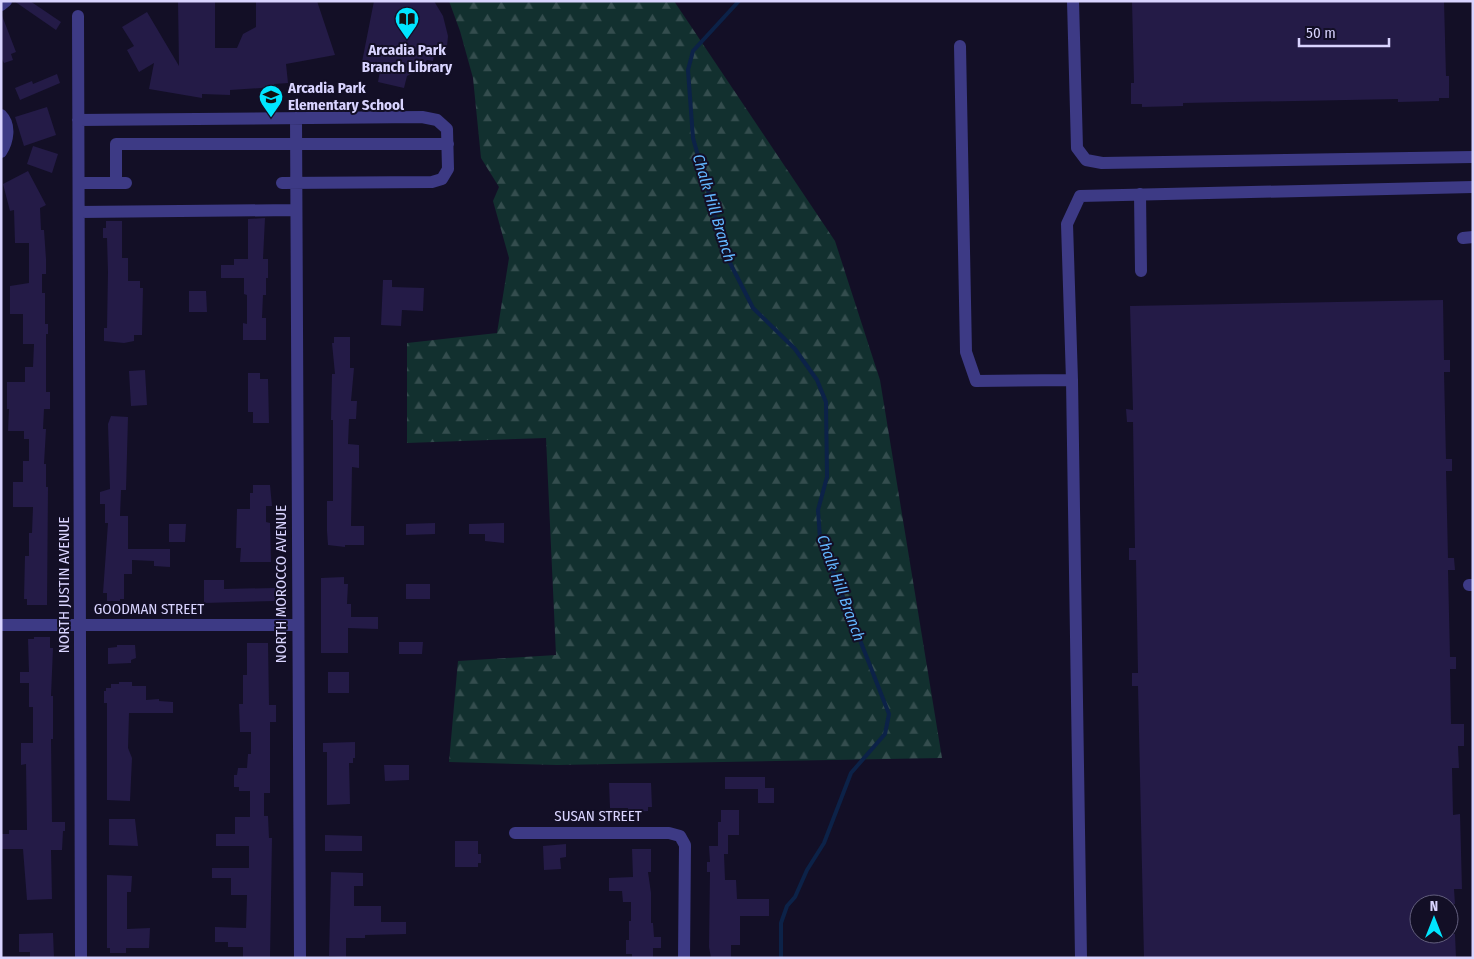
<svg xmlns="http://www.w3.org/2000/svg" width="1474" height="959" font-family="'Fira Sans Condensed',sans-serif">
<defs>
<pattern id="forest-firs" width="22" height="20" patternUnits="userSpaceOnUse" patternTransform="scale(1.25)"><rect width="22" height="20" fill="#12302f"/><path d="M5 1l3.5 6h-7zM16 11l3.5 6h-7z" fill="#344d4e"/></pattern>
</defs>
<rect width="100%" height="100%" fill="#130f26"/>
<!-- forest -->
<path fill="url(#forest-firs)" d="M449,1H674L835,241L880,380L942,758L557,765L449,762L458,661L556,655L546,438L407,443V343L497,333L509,258L493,201L499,187L481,158L473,78L460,31Z"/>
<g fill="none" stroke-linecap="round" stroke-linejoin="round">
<!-- stream -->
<path stroke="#0c2248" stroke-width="4" d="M739,1L693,51L688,70L693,138L726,255L753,308L795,349L817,380L826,402L827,477L818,510L820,538L889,714L885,734L851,773L824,843L807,870L795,897L787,906L781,923V958"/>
</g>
<!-- building -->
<path fill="#241b47" d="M14,1H30L61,22L56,30Z
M178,1H215V48H237L243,34L256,27V1H317L335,55L286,64L288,83L274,84L275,87L230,90V95L202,94V98L149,89L154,63L139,72L127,50L134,46L122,27L147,12L179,66Z
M374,1H434L443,16L448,36L447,47L436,45L433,61L427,60L418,70L407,76L404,88L378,82L380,71L361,67Z
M1132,1H1444L1446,76H1449V98H1439V101L1398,102V99L1183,103V106L1142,107V104H1131V83H1134Z
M1,13L16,52L11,54L13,60L4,63L1,57Z
M57,74L60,83L20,100L15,88L32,81L33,84Z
M47,107L56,135L24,146L15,117Z
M33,146L58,154L52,173L27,164Z
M28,171L46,205L40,208L41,230H44L46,259V274H42V293H45V324H48V334H46V392H50V409H44L43,429H46L44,464H46V487H48L47,605H27V599H24L25,556H29V533H32L33,507H13V482H23V461H29V439H24V431H8L9,409H7V382H25V367H33L34,344H23V314H10V286L29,283V243H15L14,210L10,211L3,184Z
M265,218L263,259H268V278H266V295H263L262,318H266V340H243V323L247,324V295L244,294V278H221V265H234V259H248V219Z
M106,221H122V258H128V281H140V288H143L142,335H134V341L124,343L104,341V328H107L108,272L107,238H103V228H106Z
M383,280H392V287L424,288L423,311L402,310L401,326L381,325Z
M189,291H206L207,312H189Z
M1443,300L1444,360H1450V372H1444L1446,459H1452V471H1446L1448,558H1454L1455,570H1448L1450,657H1456V669H1450L1451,724H1464V746H1458L1459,768H1452L1453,815L1460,814L1462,889H1454L1455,904H1419V934H1455L1456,958H1144L1138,686H1132V673H1138L1136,560H1129V548H1135L1133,422H1127L1126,409L1133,410L1130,306Z
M334,337H350V368H354L351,401H357L356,419H349L348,444L359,445V468L352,467L351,526H364V545H345V547L328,545L327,531V501H333V420H331L332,374H335L332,343H334Z
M145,370L147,405L131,406L129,371Z
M248,373H260V379H268L269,423H253V412H248Z
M111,416L128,417L126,490H121L120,516H128V549H170V567L154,566V561L132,560V574H124V599H120V601H107V593H103L108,523H105V504H100V492L110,489L108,424Z
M253,485H270L272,506H266V522L270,523L271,562H240L241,548H236L237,509H250V493H253Z
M435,523V534L406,535V524Z
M504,523V543L485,541V534H469V524Z
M169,524H186L185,542H169Z
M344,577V584H348L347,604H351V617H378V629L348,628V653H321V578Z
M204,580H224V589L275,588V601L204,603Z
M406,584H430V599H406Z
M34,637H50V648H53L51,696H53V739H51L52,822H65V831H63L62,850H51L52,899L27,900L23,849H1V834H9V830H27L26,764L21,765V743H33V707H29V683H20V672H29L28,639H34Z
M399,642H423L422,654H399Z
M247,643H268L269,705H276V722H270V793H264V816H268L269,838H272L270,958H243V947H228V942H215V927L246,928L247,895H231V878H212V868H249V846H216V834H235V817H250V791H239V787H234V775H237L238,768H247L248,754H251V732H240L239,704H243V675H247Z
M117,645H135L136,658L131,660V663L108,664V648L117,647Z
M328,672H349V693H328Z
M119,682H132V686H146V700L159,699V701L173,702V713H129L128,748L132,758L130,801L107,800V703H104V691H106V688H111V684H119Z
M355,742V758H353V763H349L350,804L327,805V752H323V743Z
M384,765H409V780L385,781Z
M725,777H765V788H774V803H758V789H725Z
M609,783H651L652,807H648V811L628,812V808H610Z
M721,810H739V835H728V854H724L725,880H736L737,899H769V916H740V945H731V958H711L709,947L710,872H707V862H710L709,846H718V822H721Z
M109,819H135L138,846L109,845Z
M325,835L362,836V851H325Z
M455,841H478V854H481V863H478V867H455Z
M566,844V857L560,858L561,869L544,870L543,846Z
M632,849H651V872H648L651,893V923H653L654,937H661V948H653V958H632V954H626V940H629V921H631V902H623L622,891H609V878L633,877Z
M331,872L363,873V886H354V906H381V922H406V934L365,935V938H346V957L329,956Z
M107,875L132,876L131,892H127V929L150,928L149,948H126V953H110V948H107Z
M53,933L54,958H30V952H19V934Z"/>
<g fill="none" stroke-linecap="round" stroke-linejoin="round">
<!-- minor -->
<path stroke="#3d3a85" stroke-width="12" d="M1073,1L1077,148L1086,160L1102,163L1473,157
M1,5L6,1
M78,16L81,958
M960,46L966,352L976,381L1072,380
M1,115C11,125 8,141 1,152
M296,118L300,958
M78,120L422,117L437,120L447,129L448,169L442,179L432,182L282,183
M79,183H126
M116,183V144H448
M1140,194L1141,271
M79,212L296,210
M1463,238L1473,237
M1469,585H1473
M1,625H297
M515,833H669L680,836L685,845L684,958
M1081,958L1072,380L1067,224L1080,196L1473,187"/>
</g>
<!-- icons -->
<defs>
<symbol id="library-pin" viewBox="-11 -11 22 30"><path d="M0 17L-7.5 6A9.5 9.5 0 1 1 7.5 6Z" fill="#00e5ff" stroke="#130f26"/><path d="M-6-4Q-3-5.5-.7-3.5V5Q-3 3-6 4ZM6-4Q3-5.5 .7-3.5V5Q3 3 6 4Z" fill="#111"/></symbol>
<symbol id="school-pin" viewBox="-11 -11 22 30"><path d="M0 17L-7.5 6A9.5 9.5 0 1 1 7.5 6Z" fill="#00e5ff" stroke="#130f26"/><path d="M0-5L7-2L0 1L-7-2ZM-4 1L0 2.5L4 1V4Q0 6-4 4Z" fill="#111"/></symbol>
</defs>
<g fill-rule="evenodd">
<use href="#library-pin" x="393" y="5" width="28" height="38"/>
<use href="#school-pin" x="257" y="83" width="28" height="38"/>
</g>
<g text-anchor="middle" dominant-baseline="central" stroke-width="4" stroke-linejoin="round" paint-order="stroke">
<!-- poi labels -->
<g font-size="15" font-weight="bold" fill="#d9d4ff" stroke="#130f26">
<text x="407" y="50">Arcadia Park<tspan x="407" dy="17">Branch Library</tspan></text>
<text x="288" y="88" text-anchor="start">Arcadia Park<tspan x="288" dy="17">Elementary School</tspan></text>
</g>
<!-- street labels -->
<g font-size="15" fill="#d9d4ff" stroke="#130f26">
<text transform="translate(281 584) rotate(-90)">NORTH MOROCCO AVENUE</text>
<text transform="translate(64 585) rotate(-90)">NORTH JUSTIN AVENUE</text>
<text x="149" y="609">GOODMAN STREET</text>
<text x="598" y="816">SUSAN STREET</text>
</g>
<!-- water labels -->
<g font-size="16" font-style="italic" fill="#62b6ff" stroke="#130f26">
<text transform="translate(714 208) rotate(73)">Chalk Hill Branch</text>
<text transform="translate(841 588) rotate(70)">Chalk Hill Branch</text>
</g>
</g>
<!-- border -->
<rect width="1474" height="959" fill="none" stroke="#d9d4ff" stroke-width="5"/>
<!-- north arrow -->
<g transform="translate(1434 919)"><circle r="24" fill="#130f26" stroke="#625e7d"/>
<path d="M0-4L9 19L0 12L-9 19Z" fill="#00e5ff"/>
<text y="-8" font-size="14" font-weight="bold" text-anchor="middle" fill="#d9d4ff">N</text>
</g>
<!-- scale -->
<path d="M1299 38v8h90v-8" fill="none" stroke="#d9d4ff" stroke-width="2.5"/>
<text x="1306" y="38" font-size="15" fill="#d9d4ff" stroke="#130f26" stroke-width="4" paint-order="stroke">50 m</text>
</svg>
